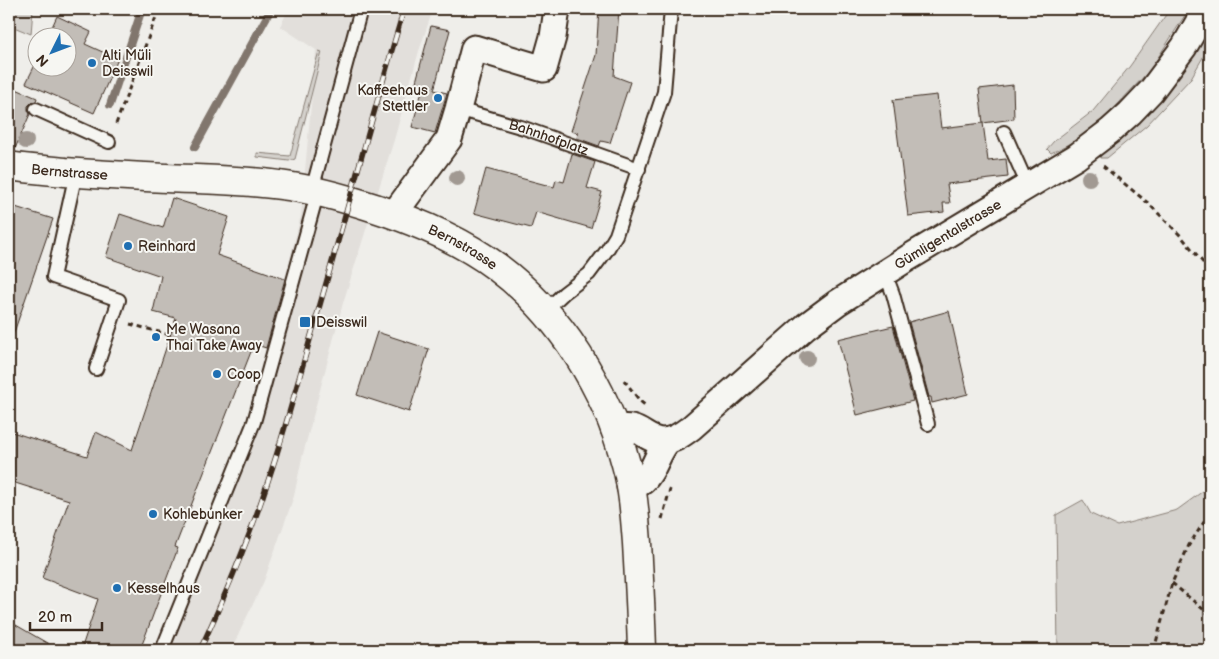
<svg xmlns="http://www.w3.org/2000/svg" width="1219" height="659" font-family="'Balsamiq Sans',sans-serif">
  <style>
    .built { fill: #e2dfdb }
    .green { fill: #d4d1cc; stroke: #887e75 }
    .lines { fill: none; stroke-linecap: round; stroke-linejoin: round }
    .stream { stroke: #81766d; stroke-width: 8 }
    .building { fill: #c2bdb7; stroke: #3b2a1e }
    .service-casing { stroke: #3b2a1e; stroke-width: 16 }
    .minor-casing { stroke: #3b2a1e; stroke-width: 29 }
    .secondary-casing { stroke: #3b2a1e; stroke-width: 31 }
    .path { stroke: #3b2a1e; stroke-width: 3; stroke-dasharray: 5 4; stroke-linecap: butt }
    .service { stroke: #f6f6f2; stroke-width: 12 }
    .minor { stroke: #f6f6f2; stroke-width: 25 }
    .secondary { stroke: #f6f6f2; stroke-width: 28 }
    .rail-casing { stroke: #3b2a1e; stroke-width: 5.5 }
    .rail { stroke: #f6f6f2; stroke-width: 4; stroke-dasharray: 11; stroke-linecap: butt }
    .tree { fill: #a19992 }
    .poi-dot { fill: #1f6fb2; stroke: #f6f6f2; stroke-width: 2 }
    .labels { text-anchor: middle; stroke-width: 4; stroke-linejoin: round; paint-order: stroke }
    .poi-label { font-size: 14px; fill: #3b2a1e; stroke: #f6f6f2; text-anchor: start }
    .street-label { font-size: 14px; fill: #3b2a1e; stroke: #f6f6f2 }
  </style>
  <rect width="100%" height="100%" fill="#efeeea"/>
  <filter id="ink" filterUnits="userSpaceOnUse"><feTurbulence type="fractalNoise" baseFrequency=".02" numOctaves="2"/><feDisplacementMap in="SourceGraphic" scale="10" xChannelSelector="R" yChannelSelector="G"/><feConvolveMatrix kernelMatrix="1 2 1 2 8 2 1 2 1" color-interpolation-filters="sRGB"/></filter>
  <g filter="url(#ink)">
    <!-- built -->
    <path class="built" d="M289,9h144l-14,42 -25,89 -51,163 -41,155 -8,38 -30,85 -33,69h-63l81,-229 52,-206 15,-165 -36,-24z"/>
    <!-- green -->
    <path class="green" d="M9,9h24l-2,25 -22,-9z
      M1170,9h19l-39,61 -46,49 -26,21 -27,13 -4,-4 7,-8 39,-30 37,-45z
      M1210,25v20l-19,33 -44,47 -40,33h-7l2,-6 39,-34 43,-48z
      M319,51l3,1 -27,107 -6,2 -32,-4v-4l33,3z
      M1210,486v164h-152l-2,-135 27,-15 8,14 26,12 60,-16z"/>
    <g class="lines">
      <!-- stream -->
      <path class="stream" d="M110,105l32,-96
        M195,147l76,-138"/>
    </g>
    <!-- building -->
    <path class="building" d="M599,9h20l-5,67 16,6 -20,61 -9,-2 -2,5 -22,-8 1,-5 -7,-2 25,-76z
      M57,16l34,16 -6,12 33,15 -24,54 -68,-30 12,-24v9h30v-30h-21z
      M431,26l19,4 -16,60 13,3 -12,40 -23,-6 10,-36 -8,-2z
      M1013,85l1,34 -31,4 -4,-34z
      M9,86l28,12 -1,3 -4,1 -4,4v4l2,4 -16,37h-5z
      M937,95l4,33 42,-5 5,38 18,-2 2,18 -61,7 3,19h-7l1,9 -36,4 -15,-116z
      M572,154l23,8 -8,26 15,4 -11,36 -55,-16 -5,16 -57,-15 12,-44 68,18 2,-7 8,2z
      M172,198l57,19 -12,38 68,24 -19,69 -12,-4 -79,203 3,1 -38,102h-59l17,-51 -56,-21 27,-78 -60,-19v-50l78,25 9,-24 36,18 44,-132 -23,-6 8,-36 -55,-19 14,-43 43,14z
      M9,205l44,14 -41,119h-3z
      M949,311l19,83 -36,9 -1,-6h-2l-20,-75z
      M893,326l20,75 -56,14 -19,-76z
      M377,332l52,17 -20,63 -52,-17z
      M9,621l50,29h-50z"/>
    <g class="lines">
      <defs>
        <g id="service">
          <path d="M36,109l73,33"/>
          <path id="s1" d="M458,109l66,19 115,41"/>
          <path d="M1004,132l24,54"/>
          <path d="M76,173l-23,104 66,23 -23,69"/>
          <path d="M312,190l49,-181"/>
          <path d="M885,273l8,21 35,130"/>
          <path d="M544,312l20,-19 25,-19 18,-24 9,-15 48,-143 7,-83"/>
          <path d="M162,650l92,-228 64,-231"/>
        </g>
        <g id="minor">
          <path d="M394,214l55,-75 9,-30 16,-61 70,21 9,-32 4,-28"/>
          <path id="s2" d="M614,429c27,-7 28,11 49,12 11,0 21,-8 29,-14l114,-101 31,-23 71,-45 168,-101 34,-26 20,-18 21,-22 33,-44 22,-38"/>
          <path d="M630,487c5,-2 11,-3 14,-7 12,-11 13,-29 25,-40"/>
        </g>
        <g id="secondary">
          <path id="s3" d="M9,166c18,3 37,4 56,6 43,3 87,6 131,7 28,1 55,2 84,6 33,4 64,13 95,23 43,14 86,32 122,59 63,47 109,121 129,197 7,24 9,53 11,79 2,35 4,71 5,107"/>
        </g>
      </defs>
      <!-- service casing -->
      <use href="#service" class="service-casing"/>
      <!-- minor casing -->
      <use href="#minor" class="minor-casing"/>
      <!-- secondary casing -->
      <use href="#secondary" class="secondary-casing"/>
      <!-- path -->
      <path class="path" d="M116,124l43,-115
        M1103,166l45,37 33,33 29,35
        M130,324l40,11
        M624,380l16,21 6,5
        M662,519l8,-30
        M1172,583l38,32
        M1154,650l18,-67 17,-38 21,-32"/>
      <!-- service -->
      <use href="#service" class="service"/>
      <!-- minor -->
      <use href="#minor" class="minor"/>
      <!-- secondary -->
      <use href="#secondary" class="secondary"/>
      <defs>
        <path id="rail" d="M200,650c26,-56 50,-113 69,-172 17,-51 31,-104 46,-156 30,-104 58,-209 89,-313"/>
      </defs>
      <!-- rail casing -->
      <use href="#rail" class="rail-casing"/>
      <!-- rail -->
      <use href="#rail" class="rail"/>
    </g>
    <!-- trees -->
    <g class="tree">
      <circle cx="26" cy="141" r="8"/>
      <circle cx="457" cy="178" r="8"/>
      <circle cx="1089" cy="178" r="8"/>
      <circle cx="807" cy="358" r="8"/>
    </g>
  </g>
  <!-- markers -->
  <g class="poi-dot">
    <circle cx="92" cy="63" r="5"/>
    <circle cx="438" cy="98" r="5"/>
    <circle cx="128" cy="246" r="5"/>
    <rect x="299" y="316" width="12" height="12" rx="2.5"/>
    <circle cx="156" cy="337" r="5"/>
    <circle cx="217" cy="374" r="5"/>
    <circle cx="153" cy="514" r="5"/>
    <circle cx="117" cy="588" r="5"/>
  </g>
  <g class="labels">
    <!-- poi labels -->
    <g class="poi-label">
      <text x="102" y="60">Alti Müli<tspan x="102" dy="16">Deisswil</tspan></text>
      <text x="428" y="95" text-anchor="end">Kaffeehaus<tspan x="428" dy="16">Stettler</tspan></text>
      <text x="138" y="251">Reinhard</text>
      <text x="316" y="327">Deisswil</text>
      <text x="166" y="334">Me Wasana<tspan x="166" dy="16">Thai Take Away</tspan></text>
      <text x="227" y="379">Coop</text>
      <text x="163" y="519">Kohlebunker</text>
      <text x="127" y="593">Kesselhaus</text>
    </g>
    <!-- street labels -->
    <g class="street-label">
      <text dy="5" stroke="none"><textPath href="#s1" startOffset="95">Bahnhofplatz</textPath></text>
      <text dy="5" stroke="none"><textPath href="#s3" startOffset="61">Bernstrasse</textPath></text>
      <text dy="5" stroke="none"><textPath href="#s2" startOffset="406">Gümligentalstrasse</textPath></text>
      <text dy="5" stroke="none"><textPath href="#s3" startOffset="466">Bernstrasse</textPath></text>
    </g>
  </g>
  <!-- margin -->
  <rect width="1219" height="659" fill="none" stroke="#f6f6f2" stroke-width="30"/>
  <rect x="15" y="15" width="1189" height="629" fill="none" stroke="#3b2a1e" stroke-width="2" filter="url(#ink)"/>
  <!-- north arrow -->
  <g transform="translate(52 52) rotate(228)"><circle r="24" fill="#f6f6f2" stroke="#aba49d"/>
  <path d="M0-4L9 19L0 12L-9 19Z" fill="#1f6fb2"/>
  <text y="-8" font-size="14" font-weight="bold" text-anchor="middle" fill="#3b2a1e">N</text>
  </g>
  <!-- scale -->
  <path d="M30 622v8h72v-8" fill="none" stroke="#3b2a1e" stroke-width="2.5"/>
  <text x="38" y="622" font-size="15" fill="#3b2a1e" stroke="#f6f6f2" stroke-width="4" paint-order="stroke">20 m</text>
</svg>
